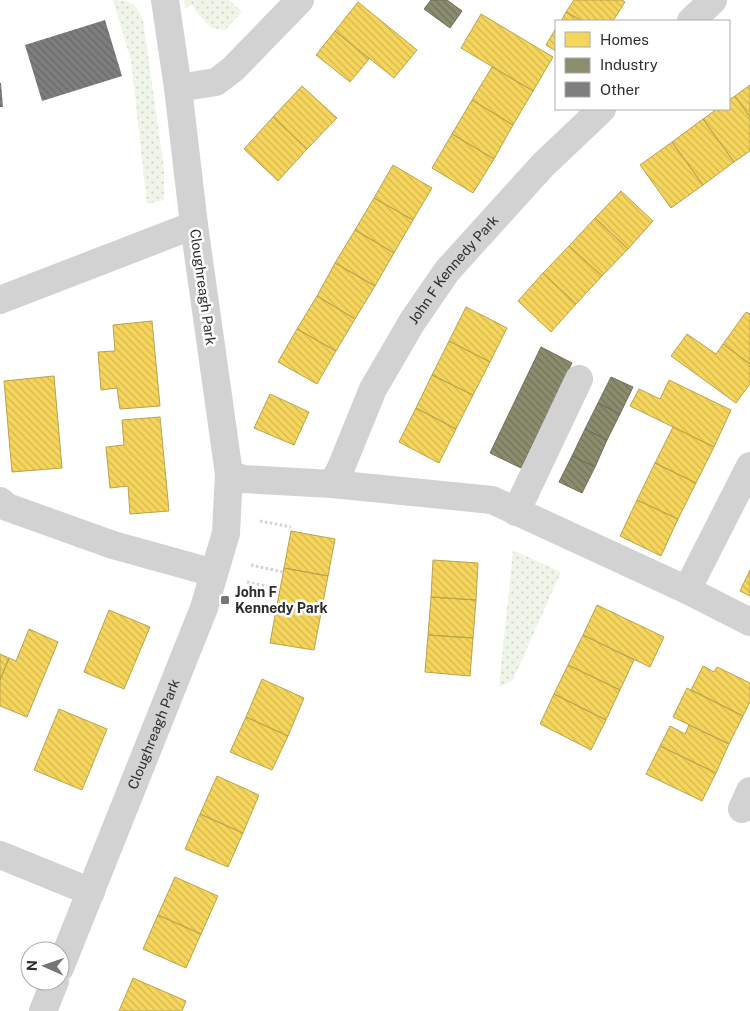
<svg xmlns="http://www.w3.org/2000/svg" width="750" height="1011" font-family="'Public Sans',sans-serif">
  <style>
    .grass { fill: url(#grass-dots) }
    .homes { fill: url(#homes-back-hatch); stroke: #baa34e }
    .industry { fill: url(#industry-back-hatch); stroke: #70705a }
    .building { fill: url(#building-back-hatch) }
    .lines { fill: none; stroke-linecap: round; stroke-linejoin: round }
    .path { stroke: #d2d2d2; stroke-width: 3; stroke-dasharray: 2.5 2.5; stroke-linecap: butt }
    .minor { stroke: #d2d2d2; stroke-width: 28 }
    .poi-dot { fill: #767676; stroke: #fff; stroke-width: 2 }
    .labels { text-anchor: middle; stroke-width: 5; stroke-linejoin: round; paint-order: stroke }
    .street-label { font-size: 14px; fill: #2d2d2d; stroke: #fff }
    .poi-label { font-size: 14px; font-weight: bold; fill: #2d2d2d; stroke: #fff; text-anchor: start }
  </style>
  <defs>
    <pattern id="grass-dots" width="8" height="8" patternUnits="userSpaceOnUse" patternTransform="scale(1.25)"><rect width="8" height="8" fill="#f0f5ea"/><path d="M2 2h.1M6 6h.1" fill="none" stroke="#ced2c9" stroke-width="1.8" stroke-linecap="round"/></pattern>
    <pattern id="homes-back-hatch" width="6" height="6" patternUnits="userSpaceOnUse" patternTransform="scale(1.25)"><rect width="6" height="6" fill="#f6d55c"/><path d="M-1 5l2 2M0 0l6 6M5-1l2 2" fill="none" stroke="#d3b750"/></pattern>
    <pattern id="industry-back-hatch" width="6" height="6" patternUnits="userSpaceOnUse" patternTransform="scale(1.25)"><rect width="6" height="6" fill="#8c8c6e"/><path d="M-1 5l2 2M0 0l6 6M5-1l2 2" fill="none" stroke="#73735b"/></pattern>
    <pattern id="building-back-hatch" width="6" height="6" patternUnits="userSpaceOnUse" patternTransform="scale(1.25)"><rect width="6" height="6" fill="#7e7e7e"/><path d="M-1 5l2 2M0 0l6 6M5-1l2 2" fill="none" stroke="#686868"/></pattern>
  </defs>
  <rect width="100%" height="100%" fill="#fff"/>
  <!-- grass -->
  <path class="grass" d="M113,0c19,0 22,3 30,20l21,148v32l-17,4 -16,-144z
    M184,0h45l13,12 -17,18 -14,-2 -15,-16 -4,-7 -7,3z
    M513,550l48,22 -48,108 -14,7z"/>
  <!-- homes -->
  <path class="homes" d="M574,0h48l3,2 -12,19h-31l-16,-9z
    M358,2l59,48 -23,28 -59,-47z
    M566,12l16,9h-21z
    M481,14l72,43 -20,34 -72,-43z
    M556,28v23l-10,-6z
    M335,31l34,28 -19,23 -34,-27z
    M492,67l41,24 -20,34 -41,-25z
    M750,85v32l-15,-21z
    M302,86l35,32 -30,31 -34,-32z
    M735,96l15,21v34l-16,11 -31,-43 14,-10h12v-9z
    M472,100l41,25 -19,34 -42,-25z
    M273,117l34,32 -29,32 -34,-32z
    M703,119l31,43 -31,23 -31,-43z
    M452,134l42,25 -21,34 -41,-25z
    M672,142l31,43 -32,23 -31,-43z
    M393,165l39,23 -19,32 -39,-22z
    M621,191l32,30 -25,28 -33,-31z
    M374,198l39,22 -19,33 -39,-23z
    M595,218l33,31 -26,27 -33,-30z
    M355,230l39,23 -19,33 -40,-23z
    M569,246l33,30 -26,28 -33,-31z
    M335,263l40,23 -20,33 -38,-23z
    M543,273l33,31 -25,28 -33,-31z
    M317,296l38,23 -19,32 -39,-22z
    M466,307l41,21 -17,34 -41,-21z
    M746,312l4,2v50l-27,-20z
    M152,321l8,85 -40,3 -3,-21 -16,2 -3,-38 17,-1 -2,-26z
    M297,329l39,22 -19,33 -39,-22z
    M687,334l29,20 7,-10 27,20v20l-14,19 -65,-47z
    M449,341l41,21 -17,33 -41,-20z
    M432,375l41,20 -17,34 -40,-21z
    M54,376l8,92 -50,4 -8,-91z
    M669,380l62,30 -17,37 -84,-41 9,-17 21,10z
    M270,394l39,18 -15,33 -40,-17z
    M416,408l40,21 -17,34 -40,-21z
    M160,417l9,94 -39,3 -2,-28 -18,2 -4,-41 18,-2 -2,-25z
    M673,427l41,20 -18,36 -41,-20z
    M655,463l41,20 -18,36 -41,-19z
    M637,500l41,19 -17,37 -41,-20z
    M291,531l44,8 -7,37 -44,-8z
    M433,560l45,3 -2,37 -45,-3z
    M284,568l44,8 -7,37 -44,-8z
    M750,570v26l-10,-5z
    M431,597l45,3 -3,38 -45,-3z
    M277,605l44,8 -7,37 -44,-7z
    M597,605l67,32 -14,30 -67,-32z
    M109,610l41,17 -26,62 -40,-17z
    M29,629l29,13 -31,75 -27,-11v-26l9,-22 7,3z
    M428,635l45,3 -3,38 -45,-4z
    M583,635l51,25 -14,30 -52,-25z
    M0,654l9,4 -9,22z
    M568,665l52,25 -14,30 -52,-26z
    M703,666l11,6 3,-5 33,16v19l-7,14 -52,-26z
    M262,679l42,19 -16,38 -42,-19z
    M687,688l56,28 -14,28 -56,-27z
    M554,694l52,26 -15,30 -51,-26z
    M59,709l48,20 -25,61 -48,-20z
    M246,717l42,19 -16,34 -42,-18z
    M689,725l40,19 -13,29 -56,-27 10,-20 15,8z
    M660,746l56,27 -14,28 -56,-27z
    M217,776l42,19 -16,38 -43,-19z
    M200,814l43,19 -15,34 -43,-18z
    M175,877l43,19 -17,38 -43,-19z
    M158,915l43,19 -15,34 -43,-19z
    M133,978l53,23 -4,10h-63z"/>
  <!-- industry -->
  <path class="industry" d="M431,0h16l15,11 -12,17 -26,-19z
    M541,347l31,16 -51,105 -31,-15z
    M611,377l22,10 -13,27 -22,-11z
    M598,403l22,11 -13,26 -22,-11z
    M585,429l22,11 -12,27 -23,-11z
    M572,456l23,11 -13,26 -23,-11z"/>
  <!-- building -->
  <path class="building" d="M105,20l17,56 -80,25 -17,-56z
    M0,83h1l2,24h-3z"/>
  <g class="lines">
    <!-- path -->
    <path class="path" d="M260,521l31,6
      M251,565l32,7
      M247,582l32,7"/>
    <!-- minor -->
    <g class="minor">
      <path d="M691,21l22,-21"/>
      <path d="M178,88l38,-6 17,-13 67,-69"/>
      <path d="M0,300l194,-75"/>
      <path id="s1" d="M229,474l14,5 89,5 8,-14 33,-81 39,-67 35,-51 96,-106 59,-56"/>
      <path d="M332,484l160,16 195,90 63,32"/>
      <path d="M0,501l7,6 106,38 101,28"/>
      <path d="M516,512l63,-133"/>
      <path d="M687,590l63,-124"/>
      <path d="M742,809l8,-18"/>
      <path d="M0,855l91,37"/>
      <path id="s2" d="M60,968l144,-360 22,-75 3,-59 -35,-249 -16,-137 -13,-88"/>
      <path d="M43,1011l12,-30"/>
    </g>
  </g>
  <!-- markers -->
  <rect class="poi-dot" x="220" y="595" width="10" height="10" rx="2.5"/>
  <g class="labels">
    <!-- street labels -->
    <g class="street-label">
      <text dy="5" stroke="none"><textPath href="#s1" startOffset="352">John F Kennedy Park</textPath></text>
      <text transform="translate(203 287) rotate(82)" y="5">Cloughreagh Park</text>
      <text dy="5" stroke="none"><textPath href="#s2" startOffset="252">Cloughreagh Park</textPath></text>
    </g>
    <!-- poi labels -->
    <g class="poi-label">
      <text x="235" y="597">John F<tspan x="235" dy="16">Kennedy Park</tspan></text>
    </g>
  </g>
  <!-- legend -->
  <rect x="555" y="20" width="175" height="90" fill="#ffffff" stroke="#ababab"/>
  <rect x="565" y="32" width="25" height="15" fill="#f6d55c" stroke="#ababab"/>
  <text x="600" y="45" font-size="15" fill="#2d2d2d">Homes</text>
  <rect x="565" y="58" width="25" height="15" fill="#8c8c6e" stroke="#ababab"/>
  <text x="600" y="70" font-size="15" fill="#2d2d2d">Industry</text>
  <rect x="565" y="82" width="25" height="15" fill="#7e7e7e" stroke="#ababab"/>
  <text x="600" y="95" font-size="15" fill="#2d2d2d">Other</text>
  <!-- north arrow -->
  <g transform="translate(45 966) rotate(272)"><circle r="24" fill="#ffffff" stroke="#ababab"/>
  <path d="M0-4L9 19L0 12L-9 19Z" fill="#767676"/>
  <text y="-8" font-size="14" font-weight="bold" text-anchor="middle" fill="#2d2d2d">N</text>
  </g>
</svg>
